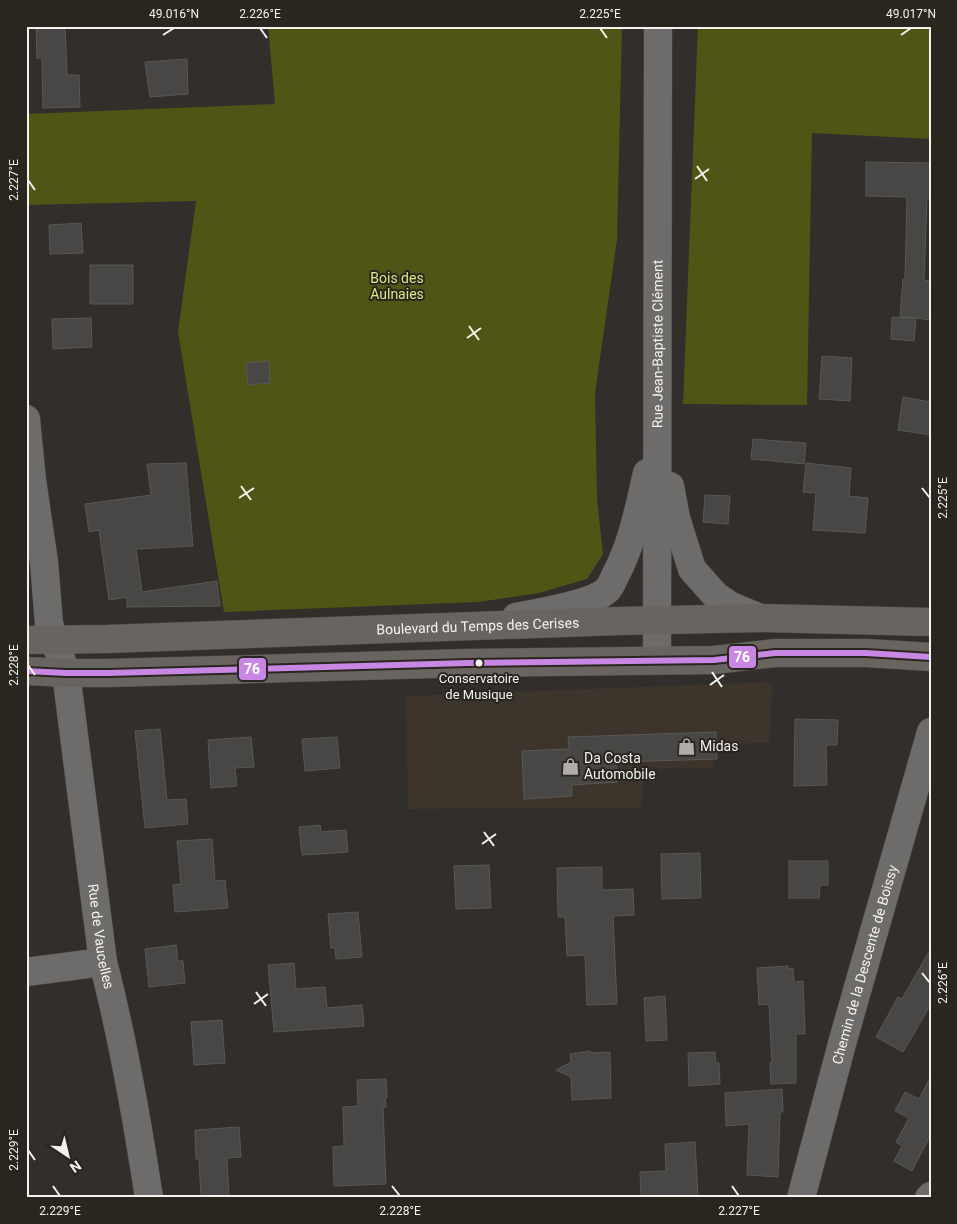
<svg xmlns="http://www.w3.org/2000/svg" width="957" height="1224" font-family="Roboto,sans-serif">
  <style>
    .built { fill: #3d352b }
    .forest { fill: #4f5615 }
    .building { fill: #494745; stroke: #595855 }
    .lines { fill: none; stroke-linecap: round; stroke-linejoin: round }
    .minor-casing { stroke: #4d4b48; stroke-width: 29 }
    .primary-casing { stroke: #4d4b48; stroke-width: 29 }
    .minor { stroke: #6e6c6a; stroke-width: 28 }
    .primary { stroke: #696460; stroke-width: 28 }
    .bus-1-casing { stroke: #29251f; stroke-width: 10 }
    .bus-1 { stroke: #c787e3; stroke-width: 6 }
    .ticks { fill: none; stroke: #f5f2ee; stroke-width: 2 }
    .bus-dot { fill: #f5f2ee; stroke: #29251f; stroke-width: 2 }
    .labels { text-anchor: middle; stroke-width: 4; stroke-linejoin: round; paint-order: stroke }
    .bus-label { font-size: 13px; fill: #f5f2ee; stroke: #29251f }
    .park-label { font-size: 14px; fill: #dae985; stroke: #29251f }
    .street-label { font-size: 14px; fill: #f5f2ee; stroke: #29251f }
    .poi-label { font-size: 14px; fill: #f5f2ee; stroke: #29251f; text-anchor: start }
    .line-badge { stroke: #29251f; stroke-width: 2 }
    .badge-label { font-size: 14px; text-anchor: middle; font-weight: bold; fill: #fff }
    .neatline { fill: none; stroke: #f5f2ee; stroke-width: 2 }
    .ticks-label { font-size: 12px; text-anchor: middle; fill: #f5f2ee }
  </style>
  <rect width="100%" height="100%" fill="#312e2b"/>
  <!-- built -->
  <path class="built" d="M773,682l-4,61 -55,1 -1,24 -68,1 -4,39 -233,1 -2,-113z"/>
  <!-- forest -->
  <path class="forest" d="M268,26h354l-5,214 -22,153 2,105 6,56 -16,25 -48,14 -60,9 -255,10 -46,-280 18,-131 -170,4v-91l249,-10z
    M698,26h233v113l-119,-6 -5,272 -124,-1z"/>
  <!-- building -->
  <path class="building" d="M36,26h29l2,49h12l1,32 -37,1 -1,-50h-5z
    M187,59l1,35 -38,3 -5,-35z
    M866,162l65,1v35h-4l-3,82 7,1v39l-31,-4 3,-37h2l2,-82 -41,-1z
    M81,223l2,30 -33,1 -1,-29z
    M90,265h43v39h-43z
    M892,317l24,1 -2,23 -23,-2z
    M91,318l1,29 -39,2 -1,-30z
    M822,356l30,2 -2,43 -31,-2z
    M269,361l1,22 -22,2 -2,-22z
    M903,397l28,5v33l-33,-5z
    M753,439l53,4 -2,21 -53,-5z
    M186,463l7,83 -57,3 6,43 75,-11 3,25 -93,1v-10l-18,3 -10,-70 -10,2 -4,-28 66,-9 -4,-31z
    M806,463l45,5 -2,28 19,2 -3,35 -52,-3 3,-37 -13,-1z
    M705,495l25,1 -2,28 -25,-2z
    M795,719l43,1 -1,25h-11l1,40 -33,1z
    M160,729l7,71 19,-1 2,25 -43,4 -10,-97z
    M716,732l1,27 -101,3 1,20 -45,3v11l-48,3 -2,-48 47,-2 -1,-12z
    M251,737l3,30 -19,1 2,18 -26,2 -3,-48z
    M337,737l3,31 -35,3 -3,-32z
    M320,825l1,7 25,-2 2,22 -46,3 -3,-28z
    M212,839l3,42 10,-1 3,28 -53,4 -2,-27 8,-1 -4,-43z
    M700,853l1,45 -39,1 -1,-45z
    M789,861h39v24h-8l-1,13h-30z
    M489,865l2,43 -35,1 -2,-43z
    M602,867v23l31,-1 1,26 -21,1 4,88 -30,1 -2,-50 -18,1 -2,-39h-7l-1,-49z
    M358,912l4,45 -26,2 -1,-11h-4l-3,-34z
    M176,945l2,16h5l2,22 -36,4 -4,-38z
    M931,948v56l-28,48 -27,-15 22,-40 4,2z
    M294,963l2,26 29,-2 2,21 35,-3 2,21 -90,6 -6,-67z
    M788,966v3l5,-1 1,14 9,-1 2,53h-9v49l-25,1 -1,-21h2l-3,-59 -10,1 -2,-37z
    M665,996l2,44 -21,1 -2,-43z
    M222,1020l3,43 -31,2 -3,-43z
    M590,1051l1,2 19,-1 1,46 -39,2 -1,-23 -15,-7 15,-8 -1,-8z
    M715,1052l1,11h3l1,21 -31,2 -1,-33z
    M931,1076v58l-19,37 -18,-10 8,-15 -6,-4 13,-24 -14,-7 10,-19 14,7z
    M386,1079l1,19h-2l1,9h-3l3,77 -52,2 -1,-39 11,-1 -1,-39 15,-1 -1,-26z
    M782,1089l1,23h-3l-2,65 -31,-2 2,-51 -23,2 -1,-33z
    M239,1127l2,30 -14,1 2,40h-28l-2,-39h-3l-1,-29z
    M695,1142l3,54 -57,1 -1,-25 26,-1 -1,-27z"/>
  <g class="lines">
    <defs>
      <g id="minor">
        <path id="s1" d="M26,419l6,61 12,82 5,62 17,49 37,289c20,77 34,157 46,236"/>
        <path d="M670,486l6,32 16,51 24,27 15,10 29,12"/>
        <path d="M516,617c20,-4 79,-13 92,-28 3,-3 5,-9 7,-13 17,-31 24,-68 32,-103"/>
        <path id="s2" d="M657,660l1,-634"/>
        <path d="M26,972l77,-10"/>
        <path id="s3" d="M801,1198l42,-158 88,-308"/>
        <path d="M929,1198l2,-2"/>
      </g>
      <g id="primary">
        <path id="s4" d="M26,640l81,-1 512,-18 141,-3 171,4"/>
        <path d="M26,671l40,2h43l359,-10 246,-3 61,-7h91l65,4"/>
      </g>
    </defs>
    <!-- minor casing -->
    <use href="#minor" class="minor-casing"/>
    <!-- primary casing -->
    <use href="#primary" class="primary-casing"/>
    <!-- minor -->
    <use href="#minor" class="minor"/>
    <!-- primary -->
    <use href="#primary" class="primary"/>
    <defs>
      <path id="bus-1" d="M26,671l40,2h43l359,-10 246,-3 61,-7h91l65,4"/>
    </defs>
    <!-- bus-1 casing -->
    <use href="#bus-1" class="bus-1-casing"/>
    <!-- bus-1 -->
    <use href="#bus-1" class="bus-1"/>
  </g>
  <!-- ticks -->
  <path class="ticks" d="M260,28l7,10M600,28l7,10M163,35l11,-7M901,35l10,-7M697,166l10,15M695,179l14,-10M28,180l7,10M469,326l10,14M467,338l14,-10M241,486l10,14M922,488l8,10M239,498l15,-10M28,665l7,10M712,672l10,15M710,685l14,-10M484,832l10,14M482,844l14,-10M922,973l8,10M256,992l10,14M254,1004l14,-10M28,1150l7,10M53,1186l7,10M392,1186l8,10M732,1186l7,10"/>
  <!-- icons -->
  <defs>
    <symbol id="shop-bare" viewBox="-9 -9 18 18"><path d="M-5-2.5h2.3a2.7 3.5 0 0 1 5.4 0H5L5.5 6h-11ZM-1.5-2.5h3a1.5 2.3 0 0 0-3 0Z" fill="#b0adaa" stroke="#29251f" stroke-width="2.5" paint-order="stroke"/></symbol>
  </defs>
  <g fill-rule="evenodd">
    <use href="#shop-bare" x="674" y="734" width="25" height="25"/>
    <use href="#shop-bare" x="558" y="754" width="25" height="25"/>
  </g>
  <!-- markers -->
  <circle class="bus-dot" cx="479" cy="663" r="4.5"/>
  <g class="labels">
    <!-- bus labels -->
    <g class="bus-label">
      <text x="479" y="683">Conservatoire<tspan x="479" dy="16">de Musique</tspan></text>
    </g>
    <!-- park labels -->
    <g class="park-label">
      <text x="397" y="283">Bois des<tspan x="397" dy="16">Aulnaies</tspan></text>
    </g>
    <!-- street labels -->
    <g class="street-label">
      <text dy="5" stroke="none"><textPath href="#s2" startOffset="316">Rue Jean-Baptiste Clément</textPath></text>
      <text dy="5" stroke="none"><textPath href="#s4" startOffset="452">Boulevard du Temps des Cerises</textPath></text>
      <text dy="5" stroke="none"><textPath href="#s1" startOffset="524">Rue de Vaucelles</textPath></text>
      <text dy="5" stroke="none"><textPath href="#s3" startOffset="242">Chemin de la Descente de Boissy</textPath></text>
    </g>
    <!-- poi labels -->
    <g class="poi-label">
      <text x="700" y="751">Midas</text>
      <text x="584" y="763">Da Costa<tspan x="584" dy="16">Automobile</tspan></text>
    </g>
  </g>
  <g class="line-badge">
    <rect x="728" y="645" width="29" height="24" rx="5" fill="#c787e3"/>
    <rect x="238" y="657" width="29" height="24" rx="5" fill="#c787e3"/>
  </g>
  <g class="badge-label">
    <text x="742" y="662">76</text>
    <text x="252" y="674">76</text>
  </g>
  <!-- border -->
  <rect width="957" height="1224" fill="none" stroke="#29251f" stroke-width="55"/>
  <!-- north arrow -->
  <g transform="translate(68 1156) rotate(145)" stroke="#29251f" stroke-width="4" paint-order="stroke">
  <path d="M0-4L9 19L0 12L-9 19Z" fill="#f5f2ee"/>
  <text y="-8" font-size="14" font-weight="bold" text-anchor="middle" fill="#f5f2ee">N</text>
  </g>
  <rect x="28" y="28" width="902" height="1168" class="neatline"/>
  <g class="ticks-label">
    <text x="174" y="18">49.016°N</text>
    <text x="260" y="18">2.226°E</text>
    <text x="600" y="18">2.225°E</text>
    <text x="911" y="18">49.017°N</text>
    <text transform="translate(14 180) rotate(-90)" y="4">2.227°E</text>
    <text transform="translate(943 498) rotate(-90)" y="4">2.225°E</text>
    <text transform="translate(14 665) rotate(-90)" y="4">2.228°E</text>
    <text transform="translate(943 983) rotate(-90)" y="4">2.226°E</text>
    <text transform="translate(14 1150) rotate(-90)" y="4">2.229°E</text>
    <text x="60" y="1215">2.229°E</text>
    <text x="400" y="1215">2.228°E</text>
    <text x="739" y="1215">2.227°E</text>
  </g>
</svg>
